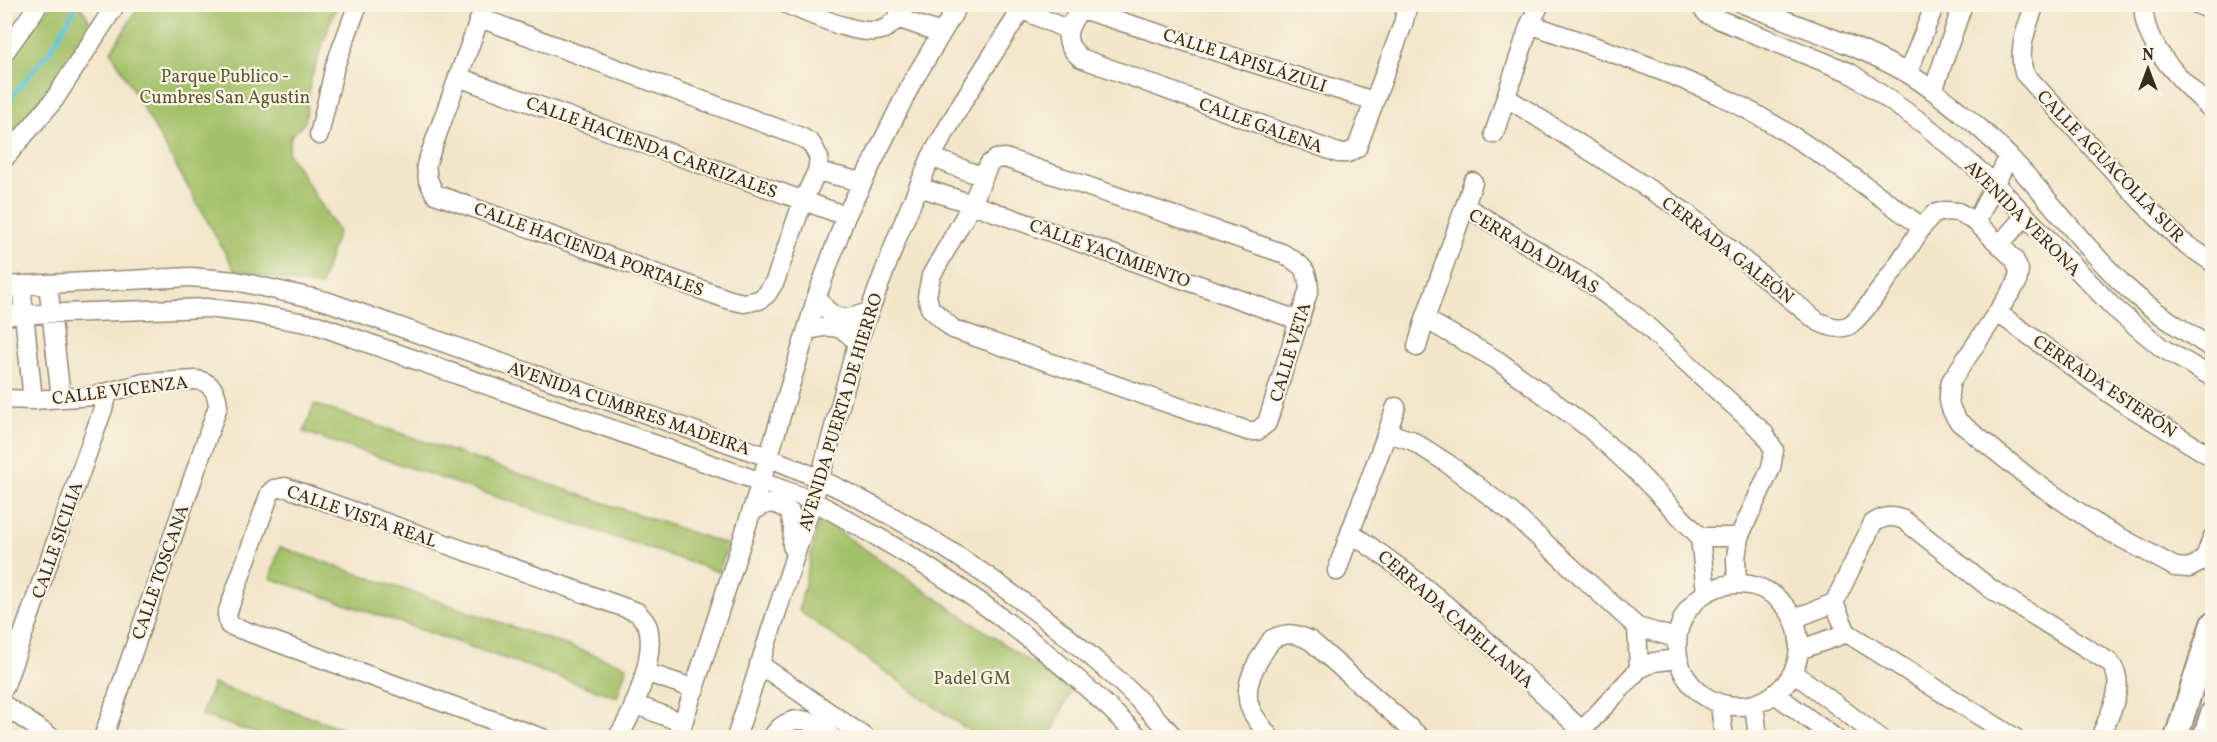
<svg xmlns="http://www.w3.org/2000/svg" width="2217" height="742" font-family="Vollkorn,serif">
  <style>
    .green { fill: #a3c169; stroke: #6f7644; stroke-width: 1.5 }
    .lines { fill: none; stroke-linecap: round; stroke-linejoin: round }
    .stream { stroke: #59c1d6; stroke-width: 4.5 }
    .minor-casing { stroke: #968874; stroke-width: 21 }
    .major-casing { stroke: #968874; stroke-width: 26 }
    .minor { stroke: #fff; stroke-width: 18 }
    .major { stroke: #fff; stroke-width: 22 }
    .labels { text-anchor: middle; stroke-width: 4.5; stroke-linejoin: round; paint-order: stroke }
    .street-label { font-size: 18px; fill: #3b2a1e; stroke: #fcf5e5 }
    .park-label { font-size: 18px; fill: #5a5734; stroke: #fcf5e5 }
  </style>
  <rect width="100%" height="100%" fill="#fcf5e5"/>
  <filter id="ink" filterUnits="userSpaceOnUse"><feTurbulence type="fractalNoise" baseFrequency=".0167" numOctaves="2"/><feDisplacementMap in="SourceGraphic" scale="12" xChannelSelector="R" yChannelSelector="G"/><feConvolveMatrix kernelMatrix="1 2 1 2 8 2 1 2 1" color-interpolation-filters="sRGB"/></filter>
  <filter id="wash" filterUnits="userSpaceOnUse"><feTurbulence type="fractalNoise" baseFrequency=".008" numOctaves="4" result="noise"/><feDisplacementMap in="SourceGraphic" scale="24" xChannelSelector="R" yChannelSelector="G"/><feGaussianBlur stdDeviation="1.35" result="paint"/><feColorMatrix in="noise" values="0 0 0 0 0 0 0 0 0 0 0 0 0 0 0 0 0 1.4 0 .05"/><feComposite in="paint" operator="in"/></filter>
  <g filter="url(#wash)">
    <rect width="100%" height="100%" fill="#f2e6ca"/>
    <!-- green -->
    <path class="green" d="M55,4c22,1 26,-2 35,19 -19,44 -55,82 -85,119l-1,-76 42,-55z
      M140,5h198l-6,12 -21,62 -6,43 -14,14 -3,17 50,78 -18,56 -85,-17 -124,-219z
      M314,404l414,141 -9,27 -415,-140z
      M819,518l252,172 -21,47h-72l-179,-126z
      M280,547l347,119 -10,31 -347,-119z
      M213,684l155,53h-102l-65,-22z"/>
    <g class="lines">
      <!-- stream -->
      <path class="stream" d="M4,106l46,-55 26,-44"/>
    </g>
  </g>
  <g filter="url(#ink)">
    <g class="lines">
      <defs>
        <path id="minor" d="M786,4c24,9 75,35 98,25 10,-4 16,-16 22,-25
          M1074,4l7,5 293,92
          M1084,4c-15,20 -26,36 -3,54l257,95h10l9,-5 46,-124 5,-20
          M1703,4l-1,4 5,6 13,6 129,52 76,53 70,59 118,123 49,41 50,29
          M1743,4c55,22 113,40 164,69 24,14 47,34 69,52 56,48 97,112 151,163 25,23 56,42 85,60
          M2035,4c-8,23 -18,45 -11,69l117,128 40,40 31,21
          M2144,4c-4,40 42,81 68,106
          M2196,4l16,6
          M1021,9l47,21
          M480,18l321,119 10,6 4,7 4,8 -2,13 -14,30 -28,80 -8,13 -8,6 -15,3 -14,-3 -295,-106 -7,-14 -2,-15 59,-161
          M897,18l44,15
          M1530,24l10,-20
          M4,53l35,-49
          M1908,73l27,-69
          M458,77l388,139
          M1933,91l30,-87
          M1494,134l12,-37
          M319,135l16,-69 23,-62
          M931,157l52,20
          M1005,158l277,95c18,11 26,14 27,36l-42,134 -10,8h-9l-295,-102 -23,-21 -3,-12 4,-20 41,-72 17,-40 7,-5z
          M4,159l50,-59 62,-96
          M817,171l45,11
          M919,187l53,17 328,117
          M1465,206l8,-24
          M1976,222l33,-66
          M1922,227c-62,-45 -122,-91 -191,-126 -64,-31 -133,-53 -201,-77l-24,73 179,115 132,109c11,5 20,9 31,5 15,-7 63,-81 74,-99l12,-13 11,-3 13,1 18,10 38,37 5,11 -2,13 -66,98c-4,17 -3,27 8,41l74,59 68,46 74,40 14,1 10,-5 7,-8 6,-17
          M2000,244l25,-28
          M48,284l13,114
          M21,285l12,115
          M4,286l187,-9 45,4 90,20 442,156c129,51 246,130 349,222 20,18 39,39 58,59
          M817,296c14,26 28,26 53,15
          M1998,313l118,85 96,59
          M4,315l203,-7 43,5 67,12 444,157c17,6 35,12 51,19 22,10 43,24 64,35 97,55 185,122 264,202
          M807,331c20,-7 38,-7 50,13
          M1417,347l8,-28
          M4,399l29,1 60,-4 51,-13 52,-3c16,2 21,12 22,26l-115,332
          M1387,433l9,-26
          M751,513c16,-12 23,-13 39,-1l3,16 -1,18
          M1700,537h39
          M1337,571l13,-38
          M1677 645a61 61 0 1 1 122 0a61 61 0 1 1-122 0Z
          M1706,592l-6,-55 -65,-67 -46,-42 -92,-68 -72,-41 40,-113 128,79 45,33 126,115 10,17 -3,18 -32,69 -3,21 1,26
          M1793,619l41,-16
          M1637,627l2,42
          M1799,650l48,-17
          M759,664l107,74
          M645,672l50,17
          M1793,672l87,66
          M4,688l105,-296
          M1775,694l60,44
          M634,704l49,19
          M1720,704l4,34
          M1754,704l4,34
          M4,705l48,33
          M1581,730c-72,-69 -147,-143 -231,-197l37,-100 24,7 36,23 64,49 126,115 39,11
          M542,738l-313,-113 -2,-11 43,-121 4,-4 11,-2 352,125c4,5 9,9 11,15 8,28 -14,87 -31,111
          M678,738l83,-256 56,-186 29,-80 65,-132 48,-80
          M736,738l84,-260 37,-134 40,-106 34,-81 32,-56 62,-97
          M772,738c8,-16 25,-22 41,-15 7,3 14,10 20,15
          M1270,738c-6,-9 -15,-19 -19,-28 -11,-25 8,-51 21,-71 16,-7 24,-6 39,2l110,97
          M1575,738l64,-69 15,-7 23,-3
          M2015,738l-168,-105 -13,-30 39,-80c12,-7 19,-8 31,-3l87,69 118,73c20,21 0,52 -9,76"/>
        <path id="major" d="M2176,738l36,-114
          M2204,738l8,-25"/>
      </defs>
      <!-- minor casing -->
      <use href="#minor" class="minor-casing"/>
      <!-- major casing -->
      <use href="#major" class="major-casing"/>
      <!-- minor -->
      <use href="#minor" class="minor"/>
      <!-- major -->
      <use href="#major" class="major"/>
    </g>
  </g>
  <g class="labels">
    <!-- street labels -->
    <g class="street-label">
      <text transform="translate(1245 60) rotate(18)" y="6">CALLE LAPISLÁZULI</text>
      <text transform="translate(1261 125) rotate(20)" y="6">CALLE GALENA</text>
      <text transform="translate(652 147) rotate(20)" y="6">CALLE HACIENDA CARRIZALES</text>
      <text transform="translate(2111 166) rotate(46)" y="6">CALLE AGUACOLLA SUR</text>
      <text transform="translate(2023 218) rotate(45)" y="6">AVENIDA VERONA</text>
      <text transform="translate(589 249) rotate(20)" y="6">CALLE HACIENDA PORTALES</text>
      <text transform="translate(1728 250) rotate(38)" y="6">CERRADA GALEÓN</text>
      <text transform="translate(1534 251) rotate(31)" y="6">CERRADA DIMAS</text>
      <text transform="translate(1110 253) rotate(20)" y="6">CALLE YACIMIENTO</text>
      <text transform="translate(1290 352) rotate(-73)" y="6">CALLE VETA</text>
      <text transform="translate(2105 386) rotate(34)" y="6">CERRADA ESTERÓN</text>
      <text transform="translate(120 390) rotate(-7)" y="6">CALLE VICENZA</text>
      <text transform="translate(629 408) rotate(19)" y="6">AVENIDA CUMBRES MADEIRA</text>
      <text transform="translate(840 412) rotate(-73)" y="6">AVENIDA PUERTA DE HIERRO</text>
      <text transform="translate(362 516) rotate(19)" y="6">CALLE VISTA REAL</text>
      <text transform="translate(57 540) rotate(-71)" y="6">CALLE SICILIA</text>
      <text transform="translate(160 572) rotate(-71)" y="6">CALLE TOSCANA</text>
      <text transform="translate(1456 619) rotate(41)" y="6">CERRADA CAPELLANIA</text>
    </g>
    <!-- park labels -->
    <g class="park-label">
      <text x="225" y="82">Parque Publico -<tspan x="225" dy="21">Cumbres San Agustin</tspan></text>
      <text x="972" y="684">Padel GM</text>
    </g>
  </g>
  <!-- margin -->
  <rect width="2217" height="742" fill="none" stroke="#fcf5e5" stroke-width="24"/>
  <!-- north arrow -->
  <g transform="translate(2148 69)" stroke="#fcf5e5" stroke-width="4.5" paint-order="stroke">
  <path d="M0-4.5L10 22L0 15L-10 22Z" fill="#3b2a1e"/>
  <text y="-9" font-size="16" font-weight="bold" text-anchor="middle" fill="#3b2a1e">N</text>
  </g>
</svg>
